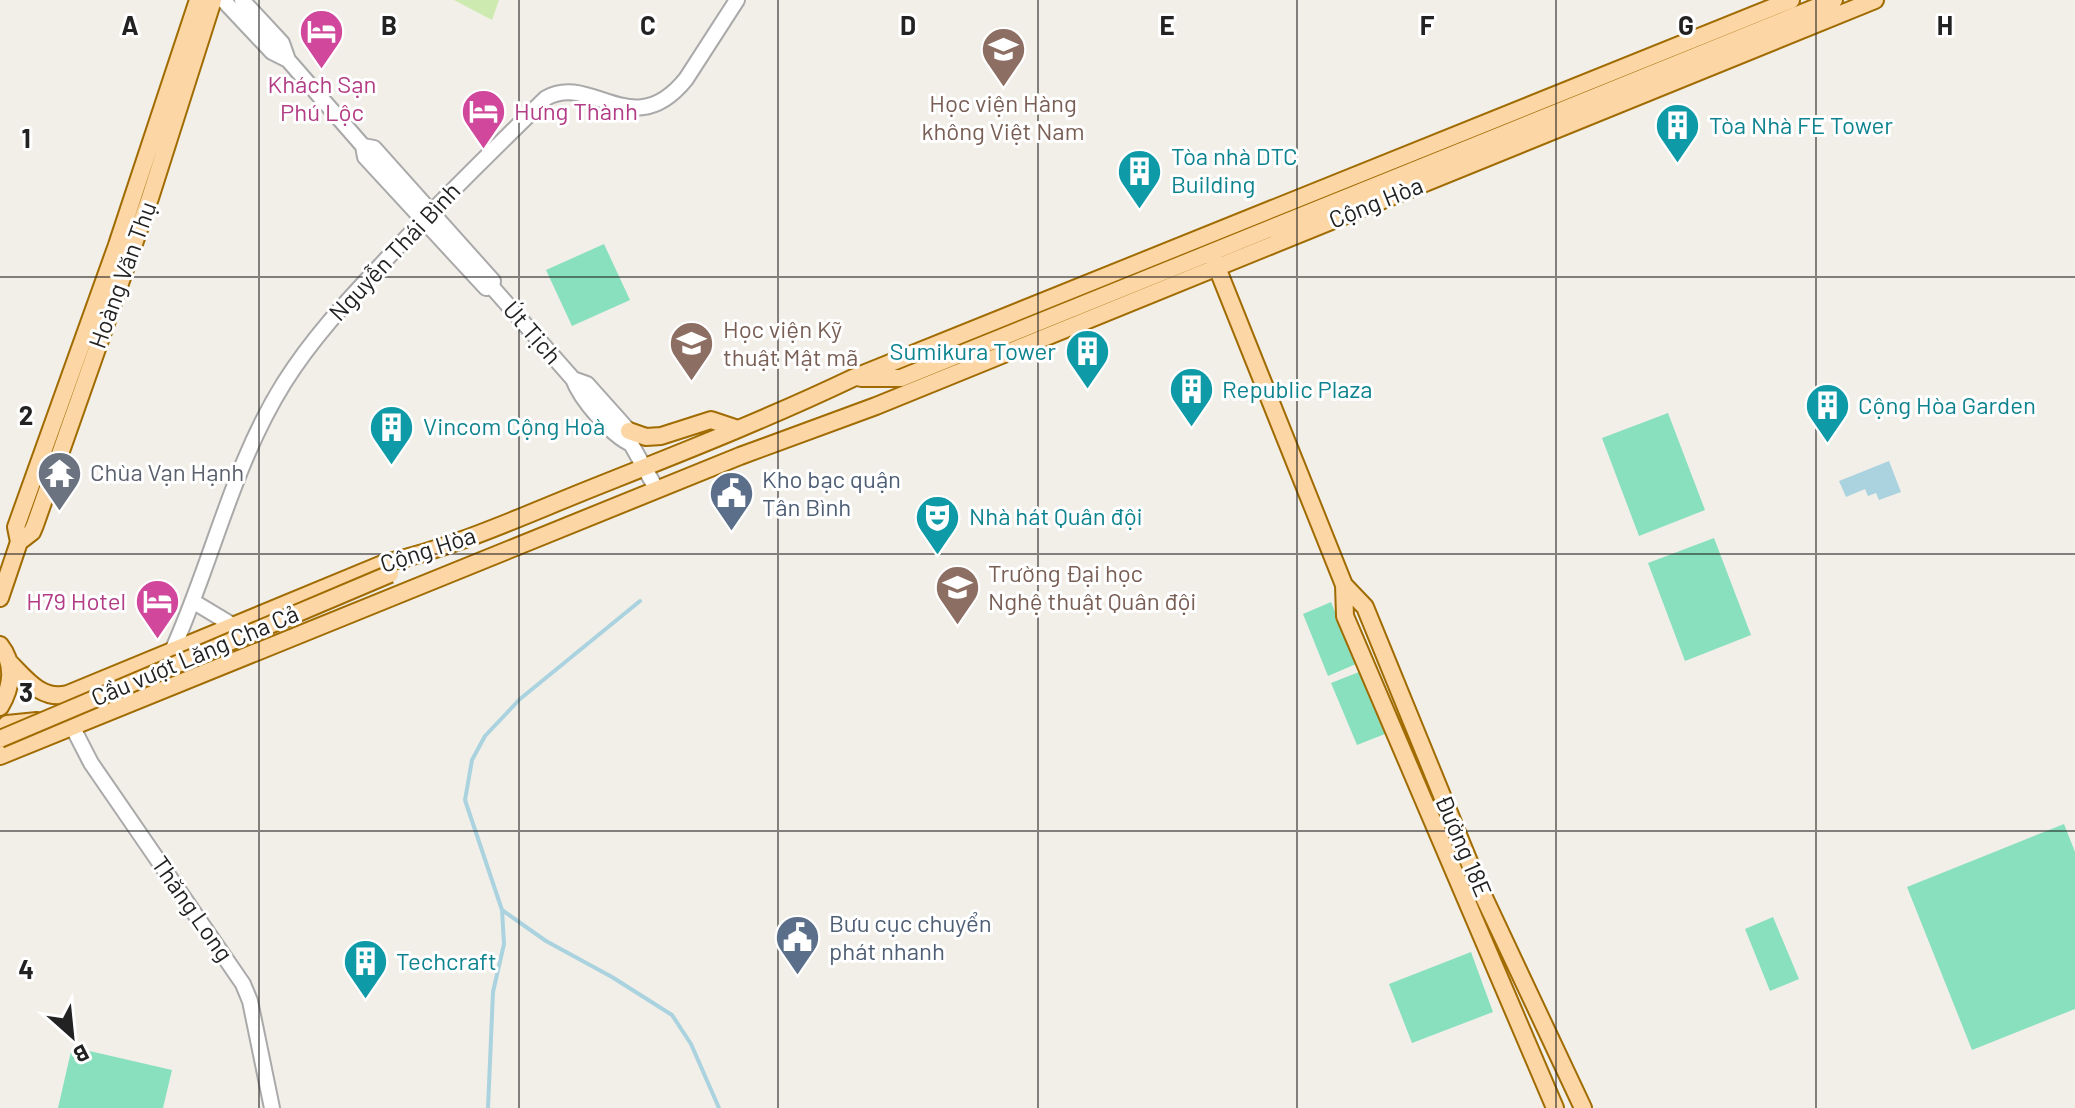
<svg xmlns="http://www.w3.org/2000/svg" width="2075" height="1108" font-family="Barlow,sans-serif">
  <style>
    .grass { fill: #cdebb0 }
    .pitch { fill: #88e0be }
    .water { fill: #aad3df }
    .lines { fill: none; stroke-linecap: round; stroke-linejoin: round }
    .stream { stroke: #aad3df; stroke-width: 4 }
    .minor-casing { stroke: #a9a9a9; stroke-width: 18 }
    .major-casing { stroke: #a06b00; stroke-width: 20 }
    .minor { stroke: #fff; stroke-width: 14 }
    .major { stroke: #fcd6a4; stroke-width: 16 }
    .major-bridge-casing { stroke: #a06b00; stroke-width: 20; stroke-linecap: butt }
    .major-bridge { stroke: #fcd6a4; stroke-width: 16 }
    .grid { fill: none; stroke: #222; stroke-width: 2; stroke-opacity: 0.55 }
    .labels { text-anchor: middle; stroke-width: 6; stroke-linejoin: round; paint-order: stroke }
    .hotel-label { font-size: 24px; fill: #b23c85; stroke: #fff }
    .education-label { font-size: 24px; fill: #785e54; stroke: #fff; text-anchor: start }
    .culture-label { font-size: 24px; fill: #0d838f; stroke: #fff; text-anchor: start }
    .street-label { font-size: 24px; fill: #222; stroke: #fff }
    .worship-label { font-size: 24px; fill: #5b616d; stroke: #fff; text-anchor: start }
    .service-label { font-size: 24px; fill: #4e5e75; stroke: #fff; text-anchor: start }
    .grid-label { font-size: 26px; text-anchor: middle; font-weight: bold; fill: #222; stroke: #fff; stroke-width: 6; stroke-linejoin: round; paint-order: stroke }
  </style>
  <rect width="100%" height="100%" fill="#f2efe9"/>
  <!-- grass -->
  <path class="grass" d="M454,0h45l-7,20z"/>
  <!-- pitch -->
  <path class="pitch" d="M604,244l26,56 -58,26 -26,-56z
    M1668,413l37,97 -66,26 -37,-98z
    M1714,538l37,97 -66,26 -37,-98z
    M1331,602l25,62 -28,12 -25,-62z
    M1359,672l26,62 -28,11 -26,-62z
    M2064,824l11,28v157l-103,41 -65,-163z
    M1773,917l26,62 -29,12 -25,-62z
    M1471,952l22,60 -81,31 -23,-59z
    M72,1047l100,23 -9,38h-105z"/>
  <!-- water -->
  <path class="water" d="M1889,461l12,31 -22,8 -3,-7 -8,3 -3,-7 -19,8 -7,-16z"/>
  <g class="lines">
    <!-- stream -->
    <path class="stream" d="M502,910l44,31 66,36 60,38 19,29 28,64
      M488,1108l5,-116 11,-48 -2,-34 -37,-110 7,-40 13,-24 35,-37 120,-98"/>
    <defs>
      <path id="minor" d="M223,0l49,52 16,8
        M242,0l40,43 6,17 75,86 2,11 121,131 6,-1
        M363,146l11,2 119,133 -1,6 81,92c8,21 38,56 58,65
        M573,379l14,5 42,47 2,13 26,46
        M194,602l40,24
        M172,651c40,-88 60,-185 112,-268 27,-43 61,-80 96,-117 53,-58 110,-113 166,-168 45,-26 87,47 140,-19l51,-79
        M72,726l19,37 152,221 7,17 22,107"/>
      <path id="major" d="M1214,260l130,325 1,31 210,492
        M861,378h40l933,-378
        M629,431l17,6 15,-1 50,-16 27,9
        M19,542l13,-10 3,-7 115,-327 63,-198
        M1344,585l21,22 116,284 102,217
        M0,598l19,-56 -3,-15 101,-282 81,-245
        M0,645c15,19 12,42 0,62
        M10,663c17,17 32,38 58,31l317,-131c70,-16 133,-45 200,-72 90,-36 180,-71 268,-113l938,-378
        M7,724l30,-3
        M0,756l740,-300 136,-50 999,-406"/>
    </defs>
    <!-- minor casing -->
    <use href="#minor" class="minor-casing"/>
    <!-- major casing -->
    <use href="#major" class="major-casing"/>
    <!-- minor -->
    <use href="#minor" class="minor"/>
    <!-- major -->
    <use href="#major" class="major"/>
    <defs>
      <path id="major-bridge" d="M0,739l390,-165"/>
    </defs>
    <!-- major-bridge casing -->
    <use href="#major-bridge" class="major-bridge-casing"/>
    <!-- major-bridge -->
    <use href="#major-bridge" class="major-bridge"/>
  </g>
  <!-- grid -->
  <path class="grid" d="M259,0v1108M519,0v1108M778,0v1108M1038,0v1108M1297,0v1108M1556,0v1108M1816,0v1108M0,277h2075M0,554h2075M0,831h2075"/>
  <!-- icons -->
  <defs>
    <symbol id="hotel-pin" viewBox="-11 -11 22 30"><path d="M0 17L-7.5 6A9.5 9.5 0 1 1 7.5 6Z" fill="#d1479c" stroke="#fff"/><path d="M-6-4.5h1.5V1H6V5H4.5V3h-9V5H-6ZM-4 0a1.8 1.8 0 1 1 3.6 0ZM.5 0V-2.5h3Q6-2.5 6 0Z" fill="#fff"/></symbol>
    <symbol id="school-pin" viewBox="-11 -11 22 30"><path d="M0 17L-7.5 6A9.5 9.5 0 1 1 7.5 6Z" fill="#8d6e63" stroke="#fff"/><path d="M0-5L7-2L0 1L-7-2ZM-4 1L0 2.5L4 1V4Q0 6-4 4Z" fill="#fff"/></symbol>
    <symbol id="building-pin" viewBox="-11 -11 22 30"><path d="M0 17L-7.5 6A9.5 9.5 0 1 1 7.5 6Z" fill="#0f9aa8" stroke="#fff"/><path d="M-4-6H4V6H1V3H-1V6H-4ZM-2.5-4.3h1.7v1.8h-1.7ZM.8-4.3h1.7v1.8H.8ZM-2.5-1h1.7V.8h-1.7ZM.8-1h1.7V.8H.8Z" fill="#fff"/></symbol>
    <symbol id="temple-pin" viewBox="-11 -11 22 30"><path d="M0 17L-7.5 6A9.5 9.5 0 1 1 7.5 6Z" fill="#6b7280" stroke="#fff"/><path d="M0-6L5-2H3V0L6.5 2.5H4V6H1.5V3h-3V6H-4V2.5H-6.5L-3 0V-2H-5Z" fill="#fff"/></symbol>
    <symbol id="civic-pin" viewBox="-11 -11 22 30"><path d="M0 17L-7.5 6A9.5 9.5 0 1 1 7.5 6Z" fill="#5c6f8a" stroke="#fff"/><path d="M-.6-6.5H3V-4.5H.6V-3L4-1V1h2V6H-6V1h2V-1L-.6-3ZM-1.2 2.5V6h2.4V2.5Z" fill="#fff"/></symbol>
    <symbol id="theatre-pin" viewBox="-11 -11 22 30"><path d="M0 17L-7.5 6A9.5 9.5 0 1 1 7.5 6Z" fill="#0f9aa8" stroke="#fff"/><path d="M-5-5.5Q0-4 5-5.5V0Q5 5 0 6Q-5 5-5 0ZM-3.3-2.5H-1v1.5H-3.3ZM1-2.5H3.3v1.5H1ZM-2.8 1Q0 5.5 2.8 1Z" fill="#fff"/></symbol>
    <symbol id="university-pin" viewBox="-11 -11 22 30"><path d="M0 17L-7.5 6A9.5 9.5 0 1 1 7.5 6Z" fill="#8d6e63" stroke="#fff"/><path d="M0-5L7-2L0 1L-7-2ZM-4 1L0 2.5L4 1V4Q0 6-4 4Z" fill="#fff"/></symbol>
  </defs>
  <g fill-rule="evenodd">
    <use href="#hotel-pin" x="296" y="6" width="51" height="69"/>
    <use href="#school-pin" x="978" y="24" width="51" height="69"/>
    <use href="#hotel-pin" x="458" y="86" width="51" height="69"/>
    <use href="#building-pin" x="1652" y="100" width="51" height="69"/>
    <use href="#building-pin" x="1114" y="146" width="51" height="69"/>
    <use href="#school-pin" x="666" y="318" width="51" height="69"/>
    <use href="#building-pin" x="1062" y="326" width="51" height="69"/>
    <use href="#building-pin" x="1166" y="364" width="51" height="69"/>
    <use href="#building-pin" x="1802" y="380" width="51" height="69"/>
    <use href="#building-pin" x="366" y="402" width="51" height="69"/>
    <use href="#temple-pin" x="34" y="448" width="51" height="69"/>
    <use href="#civic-pin" x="706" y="468" width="51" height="69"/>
    <use href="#theatre-pin" x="912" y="492" width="51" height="69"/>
    <use href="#university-pin" x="932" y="562" width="51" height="69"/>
    <use href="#hotel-pin" x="132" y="576" width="51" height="69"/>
    <use href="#civic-pin" x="772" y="912" width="51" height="69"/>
    <use href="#building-pin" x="340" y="936" width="51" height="69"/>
  </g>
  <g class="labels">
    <!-- hotel labels -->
    <g class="hotel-label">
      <text x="322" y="93">Khách Sạn<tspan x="322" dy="28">Phú Lộc</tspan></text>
      <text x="514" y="120" text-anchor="start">Hưng Thành</text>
      <text x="126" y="610" text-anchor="end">H79 Hotel</text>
    </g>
    <!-- education labels -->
    <g class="education-label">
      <text x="1003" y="112" text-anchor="middle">Học viện Hàng<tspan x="1003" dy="28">không Việt Nam</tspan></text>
      <text x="723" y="338">Học viện Kỹ<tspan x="723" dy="28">thuật Mật mã</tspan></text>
      <text x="988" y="582">Trường Đại học<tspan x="988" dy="28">Nghệ thuật Quân đội</tspan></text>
    </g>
    <!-- culture labels -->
    <g class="culture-label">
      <text x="1709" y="134">Tòa Nhà FE Tower</text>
      <text x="1171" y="165">Tòa nhà DTC<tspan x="1171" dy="28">Building</tspan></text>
      <text x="1056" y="360" text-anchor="end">Sumikura Tower</text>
      <text x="1222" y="398">Republic Plaza</text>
      <text x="1858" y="414">Cộng Hòa Garden</text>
      <text x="423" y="435">Vincom Cộng Hoà</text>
      <text x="969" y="525">Nhà hát Quân đội</text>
      <text x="396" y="970">Techcraft</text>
    </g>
    <!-- street labels -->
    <g class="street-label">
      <text transform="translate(1376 203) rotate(-22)" y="8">Cộng Hòa</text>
      <text transform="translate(395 252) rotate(-47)" y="8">Nguyễn Thái Bình</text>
      <text transform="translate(123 275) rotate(-70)" y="8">Hoàng Văn Thụ</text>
      <text transform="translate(532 333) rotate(49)" y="8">Út Tịch</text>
      <text transform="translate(428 550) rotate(-18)" y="8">Cộng Hòa</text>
      <text transform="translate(195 656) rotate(-23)" y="8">Cầu vượt Lăng Cha Cả</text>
      <text transform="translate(1463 846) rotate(67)" y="8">Đường 18E</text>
      <text transform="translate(192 909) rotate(55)" y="8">Thăng Long</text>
    </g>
    <!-- worship labels -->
    <g class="worship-label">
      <text x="90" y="481">Chùa Vạn Hạnh</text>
    </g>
    <!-- service labels -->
    <g class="service-label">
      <text x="762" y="488">Kho bạc quận<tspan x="762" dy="28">Tân Bình</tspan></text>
      <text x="829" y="932">Bưu cục chuyển<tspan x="829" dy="28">phát nhanh</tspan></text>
    </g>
  </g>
  <g class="grid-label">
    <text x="130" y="35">A</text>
    <text x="389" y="35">B</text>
    <text x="648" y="35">C</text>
    <text x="908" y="35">D</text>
    <text x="1167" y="35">E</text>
    <text x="1427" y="35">F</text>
    <text x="1686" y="35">G</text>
    <text x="1945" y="35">H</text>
    <text x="26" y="148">1</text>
    <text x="26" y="425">2</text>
    <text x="26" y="702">3</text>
    <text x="26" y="979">4</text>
  </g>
  <!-- north arrow -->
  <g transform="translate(72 1036) rotate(153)" stroke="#ffffff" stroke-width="6" paint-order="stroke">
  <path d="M0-6L14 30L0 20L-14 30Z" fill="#222222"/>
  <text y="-12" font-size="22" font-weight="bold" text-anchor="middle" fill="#222222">B</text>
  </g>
</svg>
